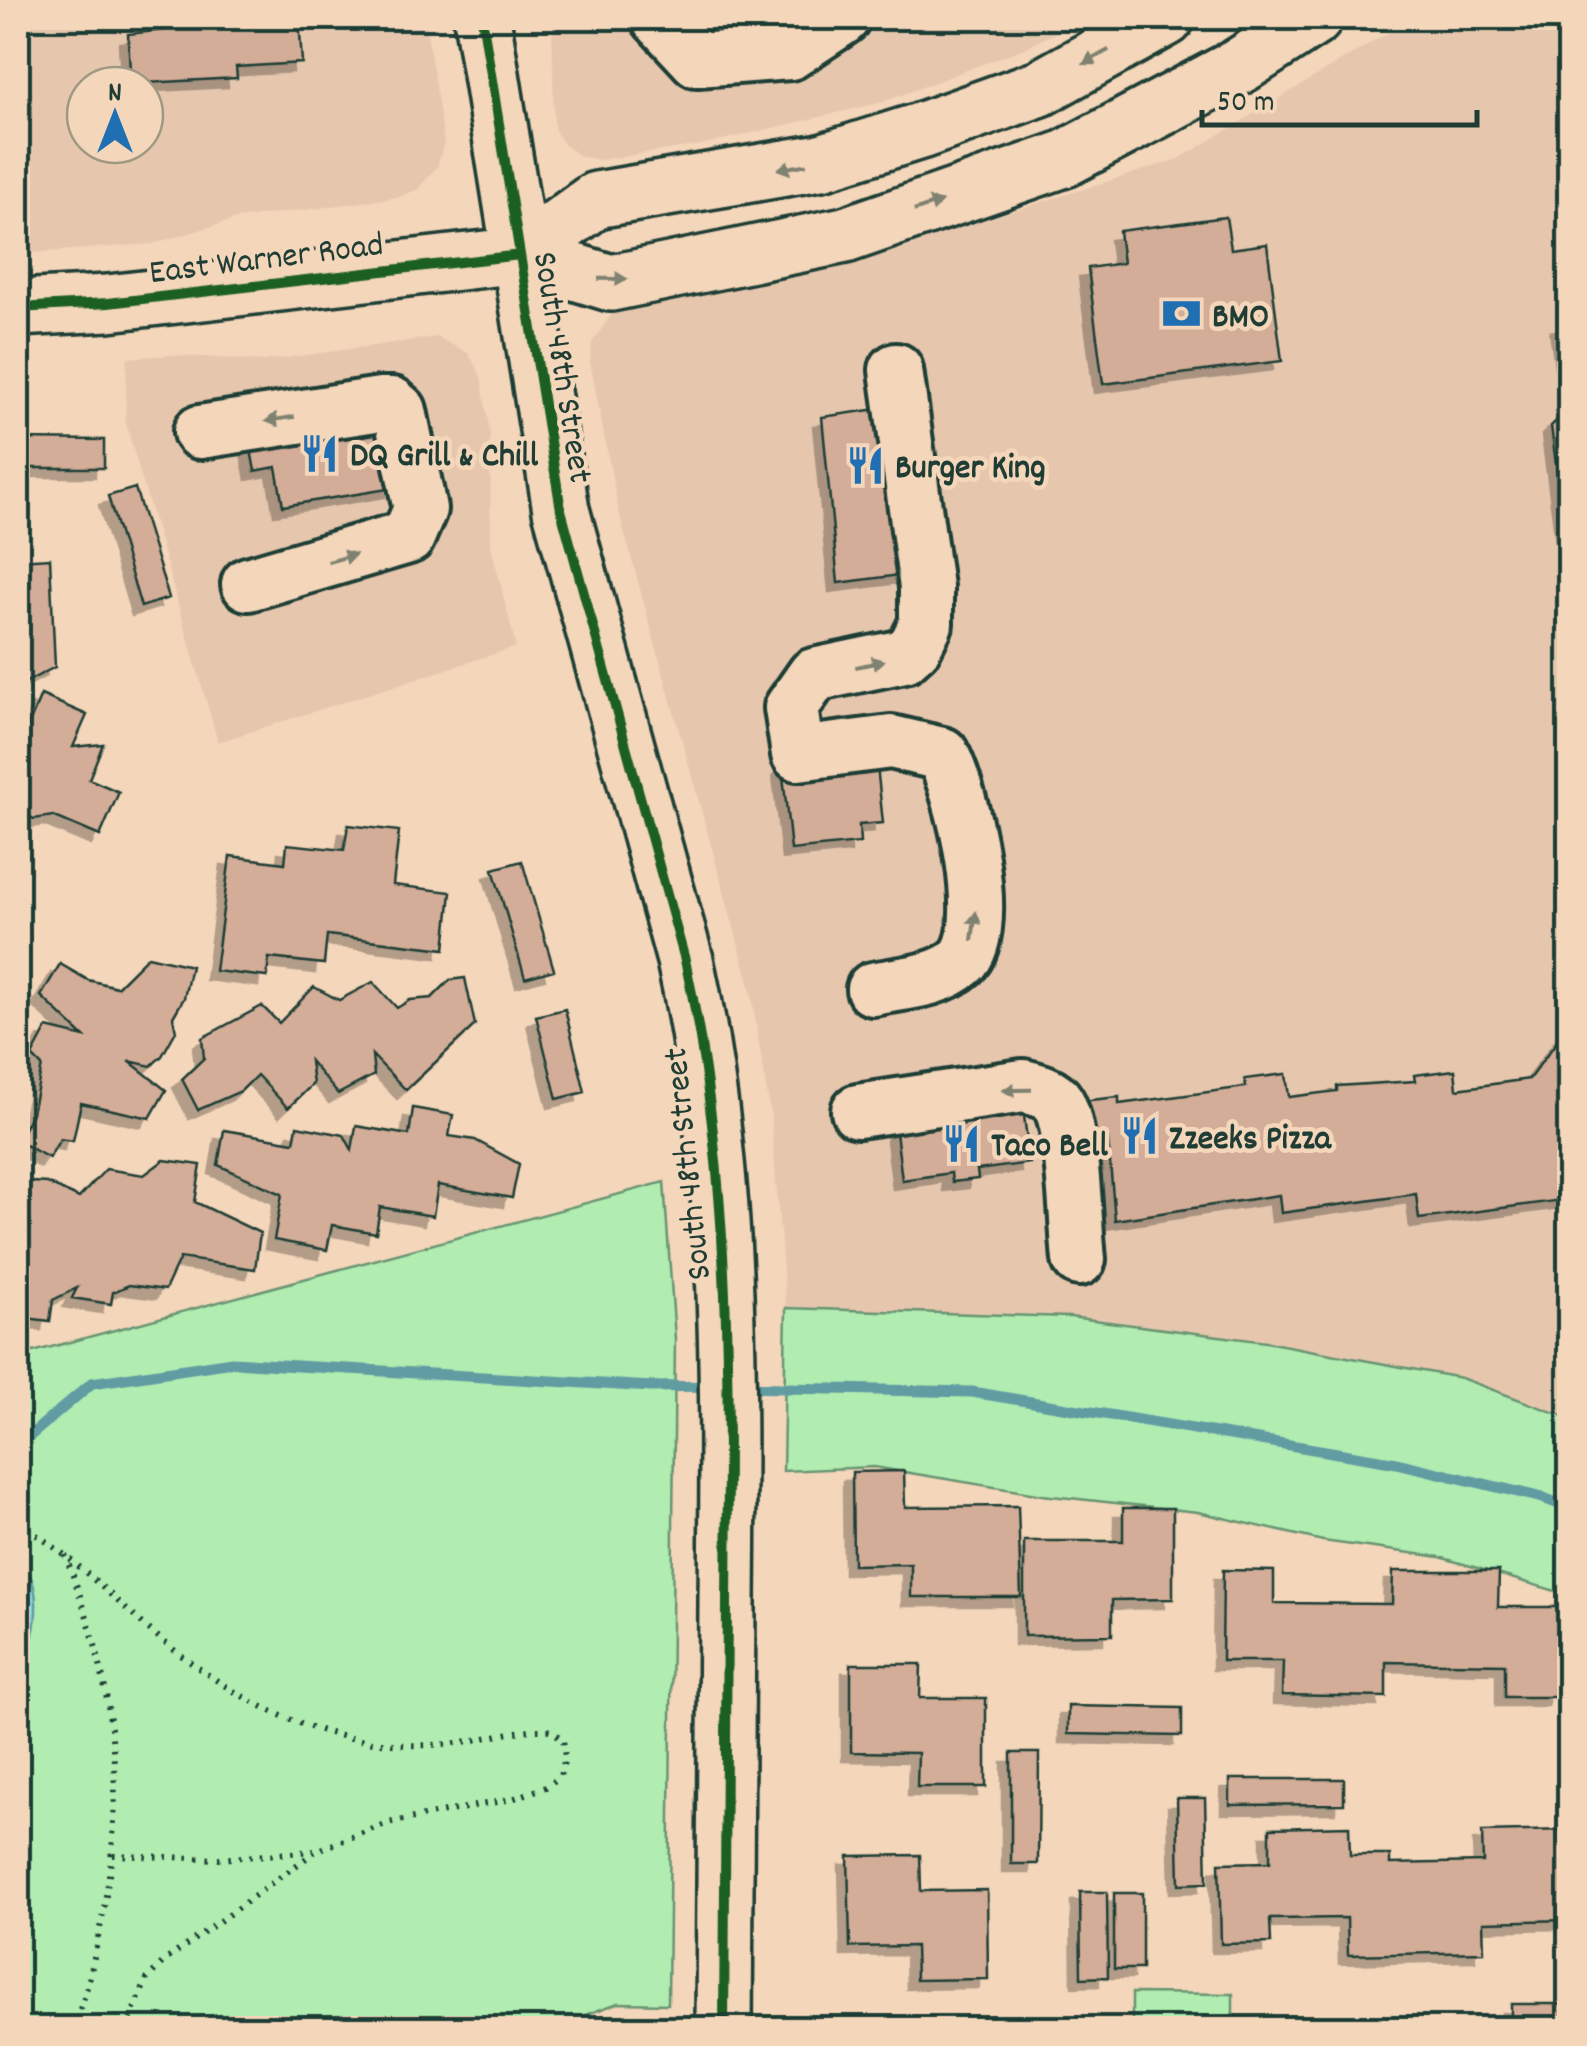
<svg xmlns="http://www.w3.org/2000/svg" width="1587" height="2046" font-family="Dekko,sans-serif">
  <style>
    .built { fill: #e6c7ae; fill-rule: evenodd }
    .green { fill: #b1ecb1; stroke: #689472; stroke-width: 2.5 }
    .water { fill: #8ddbec; stroke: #619ca2; stroke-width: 2.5 }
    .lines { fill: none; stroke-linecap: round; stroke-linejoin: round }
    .stream { stroke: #619ca2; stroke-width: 11 }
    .building { fill: #d4ad98; stroke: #1f3d34; stroke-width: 2.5; filter: url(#shadow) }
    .minor-casing { stroke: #1f3d34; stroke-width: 60 }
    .major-casing { stroke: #1f3d34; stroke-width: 62 }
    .path { stroke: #1f3d34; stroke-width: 6; stroke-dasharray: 2.5 8; stroke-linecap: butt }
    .minor { stroke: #f4d6ba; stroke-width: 52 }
    .major { stroke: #f4d6ba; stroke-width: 55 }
    .cycleway-casing { stroke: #f4d6ba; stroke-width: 16 }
    .cycleway { stroke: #1b5e20; stroke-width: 10 }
    .oneway { fill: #7f8270 }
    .labels { text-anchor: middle; stroke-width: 9; stroke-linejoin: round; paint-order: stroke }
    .street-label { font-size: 35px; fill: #1f3d34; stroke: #f4d6ba }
    .poi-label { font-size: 35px; font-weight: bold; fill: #1f3d34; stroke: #f4d6ba; text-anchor: start }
  </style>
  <defs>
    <filter id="shadow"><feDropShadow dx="-9" dy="9" stdDeviation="0" flood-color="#0004"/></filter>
  </defs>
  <rect width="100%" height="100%" fill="#f4d6ba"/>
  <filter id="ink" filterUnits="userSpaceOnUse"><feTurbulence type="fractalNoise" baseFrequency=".01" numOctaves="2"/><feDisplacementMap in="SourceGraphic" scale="20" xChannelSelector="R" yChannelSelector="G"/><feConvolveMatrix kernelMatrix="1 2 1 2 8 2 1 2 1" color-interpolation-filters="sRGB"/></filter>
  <g filter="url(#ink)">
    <!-- built -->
    <path class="built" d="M18,18h407l19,124 -7,25 -19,22 -19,8 -162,22 -85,25 -134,10zM85,85h60v60h-60z
      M552,18h534l-64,31 -139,53 -182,43 -101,15 -20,-4 -15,-10 -11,-18z
      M1412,18h157v1400l-108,-40 -195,-36 -196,-25 -284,-9 -15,-190 -21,-132 -131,-473 -29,-151 2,-19 22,-32 18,-8 231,-45 316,-99z
      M437,337l31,16 13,23 9,58 1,112 25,101 -298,95 -93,-321 2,-63 45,-3 91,6z"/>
    <!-- green -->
    <path class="green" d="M664,1182l11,157 -7,665 -50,-1 -69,25h-531v-672z
      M786,1308l284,9 196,25 195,36 108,40v177l-129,-38 -117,-16 -125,-29 -156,-17 -168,-28 -91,4z
      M1132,1993l101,1v34h-101z"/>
    <!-- water -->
    <path class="water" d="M18,1558c28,27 20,81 0,111z"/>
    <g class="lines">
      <!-- stream -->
      <path class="stream" d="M741,1387l231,5 425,71 146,35 27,10
        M18,1446l74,-63 140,-21 420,25 61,-1"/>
    </g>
    <!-- building -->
    <path class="building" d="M230,18h69l3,45 -66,4 1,11 -128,7 -1,-14h22l-2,-37 102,-11z
      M732,18h35l-9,15z
      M1226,217l5,32 36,-5 15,117 -179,23 -15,-116 35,-5 -4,-32z
      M1570,321v77l-11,-75z
      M885,408l23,166 -70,9 -16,-166z
      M1570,408v163l-19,-145z
      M382,417l12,71 -111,18 -7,-39 -21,4 -6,-32z
      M18,439l86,1v28h-86z
      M135,488l34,110 -28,9 -33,-111z
      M50,558l5,109 -29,15 -8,-5v-117z
      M41,695l46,20 -14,32 30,-3 -14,35 30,13 -19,44 -47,-20 -19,3 -16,-7v-62z
      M876,756l7,67 -24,2 1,18 -69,7 -9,-84z
      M348,825l51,6 -6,54 58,7 -6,57 -118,-14 -3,29 -55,-6 -2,19 -52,-6 15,-115 55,7 2,-19 57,6z
      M522,861l32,109 -29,8 -32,-109z
      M148,956l43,10 -7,32 -11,19 3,14 -14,25 -11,10 -22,-5 37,29 -16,28 -69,-15 -8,38 -13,-2 -11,19 -31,-17 14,-28 10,-47 -10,-10 15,-28 37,9 -43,-41 19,-32 28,16 29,7z
      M465,978l10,47 -69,65 -34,-35 2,20 -36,19 -28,-33 3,23 -25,24 -31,-33 -16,16 -43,19 -16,-31 22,-21 -2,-20 60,-32 17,17 35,-36 25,13 34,-18 24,26 13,-8 22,-2 18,-18z
      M565,1009l20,83 -28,7 -21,-83z
      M1570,1024v175l-151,20 -3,-25 -135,19 -2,-18 -164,25 -7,-81 -22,3 -5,-41 38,-4v7l127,-17 -1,-8 41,-5 3,23 48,-6v-5l78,-5 -1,-6 41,-5 2,19 72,-10z
      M1022,1100l8,63 -53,7 1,9 -26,3 -1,-9 -49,7 -8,-64z
      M413,1108l40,7 -4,21 26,4 44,24 -7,34 -74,-13 -5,31 -53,-9 -4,26 -44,-8 -5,25 -53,-10 8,-46 -64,-29 6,-35 70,12 3,-16 47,9 8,15 4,-24 53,9z
      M164,1160l37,5 -6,37 65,31 -5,36 -75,-11 -15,32 -36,-5 -16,7 -2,12 -39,-6 5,-10 -24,12 -3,21 -32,-4v-136l29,2 32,15 27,-29 38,6z
      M904,1471l1,36 113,-1 3,91h-110v-33l-58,1 -1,-93z
      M1123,1508h50v91l-61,1v35l-88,1v-95h99z
      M1223,1570l51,1v32l118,1 1,-33h106l-1,36h60l-1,90h-52v-33l-119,-2v35l-104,-2 1,-34h-61z
      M851,1664h70l-1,34h66v89h-69l1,-34 -67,-1z
      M1068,1706l114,2v28l-114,-2z
      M1011,1753h28l-1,111h-27z
      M1230,1779h114v25l-114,1z
      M1177,1798h28l2,85 -28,1z
      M1349,1826l1,29h40v9l93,-2 -1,-30 88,-2v90l-87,2 1,30 -136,3 -1,-37 -77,1 1,24 -50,1 -2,-81 51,-1v-34z
      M920,1855l1,36 66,-1 1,89 -72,1 -1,-34 -65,1 -2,-91z
      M1080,1892h27l1,85 -27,1z
      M1114,1893h28v76h-28z
      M1511,2004h52v24h-52z"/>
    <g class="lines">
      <defs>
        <path id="minor" d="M658,18l39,42 93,-7 53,-35
          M200,432l181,-28h11l8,7 20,98 -12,28 -160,47
          M873,989c28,-6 66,-7 88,-27 35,-31 1,-172 -19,-208l-51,-12 -93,12 -7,-46 23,-33 90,-19 11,-10 11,-22v-37l-30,-217
          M858,1111l165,-25c12,3 28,6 35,17 16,26 17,122 21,156"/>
        <path id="major" d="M482,18l79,492 124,450c47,213 44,427 42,643 -2,142 -1,284 -3,425
          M520,255l76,-55 225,-38 99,-31 120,-43 126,-70
          M18,308l90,-5 412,-48 91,28 234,-48 219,-76 174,-92 76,-49"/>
      </defs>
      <!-- minor casing -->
      <use href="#minor" class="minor-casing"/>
      <!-- major casing -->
      <use href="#major" class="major-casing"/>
      <!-- path -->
      <path class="path" d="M18,1524c48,26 84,64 125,100 88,77 185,130 305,120 28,-3 55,-11 83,-14h18l14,9 2,19 -5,18 -14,11 -34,12 -124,24 -72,28 -153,111 -16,17 -21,49
        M65,1555c52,131 63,240 34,378 -7,32 -12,67 -28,95
        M113,1855l106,4 95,-8"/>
      <!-- minor -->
      <use href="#minor" class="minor"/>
      <!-- major -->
      <use href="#major" class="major"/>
      <defs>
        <path id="cycleway" d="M482,18l79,492 124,450c47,213 44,427 42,643 -2,142 -1,284 -3,425
          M18,308l90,-5 412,-48"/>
      </defs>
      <!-- cycleway casing -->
      <use href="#cycleway" class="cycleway-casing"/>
      <!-- cycleway -->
      <use href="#cycleway" class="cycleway"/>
    </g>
    <!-- one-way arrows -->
    <defs><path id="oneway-solid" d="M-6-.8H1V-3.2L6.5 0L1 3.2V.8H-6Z" transform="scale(2.5)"/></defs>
    <g class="oneway">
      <use href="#oneway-solid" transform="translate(1096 57) rotate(151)"/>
      <use href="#oneway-solid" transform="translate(792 167) rotate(170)"/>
      <use href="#oneway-solid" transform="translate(928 206) rotate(-19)"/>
      <use href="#oneway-solid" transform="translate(613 279) rotate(1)"/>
      <use href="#oneway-solid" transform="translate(280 419) rotate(171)"/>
      <use href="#oneway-solid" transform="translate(342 558) rotate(-16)"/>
      <use href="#oneway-solid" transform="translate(870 664) rotate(-12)"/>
      <use href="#oneway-solid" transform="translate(974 926) rotate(-82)"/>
      <use href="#oneway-solid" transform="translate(1017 1090) rotate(179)"/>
    </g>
  </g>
  <!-- icons -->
  <defs>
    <symbol id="bank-bare" viewBox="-9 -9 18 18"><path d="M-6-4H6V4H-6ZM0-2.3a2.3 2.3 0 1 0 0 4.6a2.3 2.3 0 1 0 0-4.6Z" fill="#1f6fb2" stroke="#f4d6ba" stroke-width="2.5" paint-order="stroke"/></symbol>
    <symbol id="restaurant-bare" viewBox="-9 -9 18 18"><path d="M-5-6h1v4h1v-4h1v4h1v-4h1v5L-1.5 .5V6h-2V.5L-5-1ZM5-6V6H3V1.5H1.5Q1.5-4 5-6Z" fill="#1f6fb2" stroke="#f4d6ba" stroke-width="2.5" paint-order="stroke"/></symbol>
  </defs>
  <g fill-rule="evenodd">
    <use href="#bank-bare" x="1154" y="286" width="55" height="55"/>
    <use href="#restaurant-bare" x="292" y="426" width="55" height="55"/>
    <use href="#restaurant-bare" x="838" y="438" width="55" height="55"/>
    <use href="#restaurant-bare" x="1112" y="1108" width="55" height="55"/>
    <use href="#restaurant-bare" x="934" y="1116" width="55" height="55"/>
  </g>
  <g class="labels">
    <!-- street labels -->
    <g class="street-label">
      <text transform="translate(266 256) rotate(-7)" y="12">East Warner Road</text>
      <text transform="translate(565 367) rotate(81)" y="12">South 48th Street</text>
      <text transform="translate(685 1164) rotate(-96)" y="12">South 48th Street</text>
    </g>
    <!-- poi labels -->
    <g class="poi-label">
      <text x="1212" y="326">BMO</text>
      <text x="350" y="465">DQ Grill &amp; Chill</text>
      <text x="895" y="477">Burger King</text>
      <text x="1169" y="1148">Zzeeks Pizza</text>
      <text x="991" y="1155">Taco Bell</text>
    </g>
  </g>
  <!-- margin -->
  <rect width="1587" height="2046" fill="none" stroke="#f4d6ba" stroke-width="60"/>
  <rect x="30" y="30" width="1527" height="1986" fill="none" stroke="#1f3d34" stroke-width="4" filter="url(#ink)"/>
  <!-- north arrow -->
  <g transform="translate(115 115)"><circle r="48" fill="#f4d6ba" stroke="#9f9984" stroke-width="2.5"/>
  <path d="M0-8L18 38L0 25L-18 38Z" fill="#1f6fb2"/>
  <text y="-15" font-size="28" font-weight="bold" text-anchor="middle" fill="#1f3d34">N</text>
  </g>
  <!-- scale -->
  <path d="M1202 110v15h275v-15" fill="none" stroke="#1f3d34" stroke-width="5"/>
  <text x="1217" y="110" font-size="30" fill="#1f3d34" stroke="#f4d6ba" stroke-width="8" paint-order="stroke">50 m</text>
</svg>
